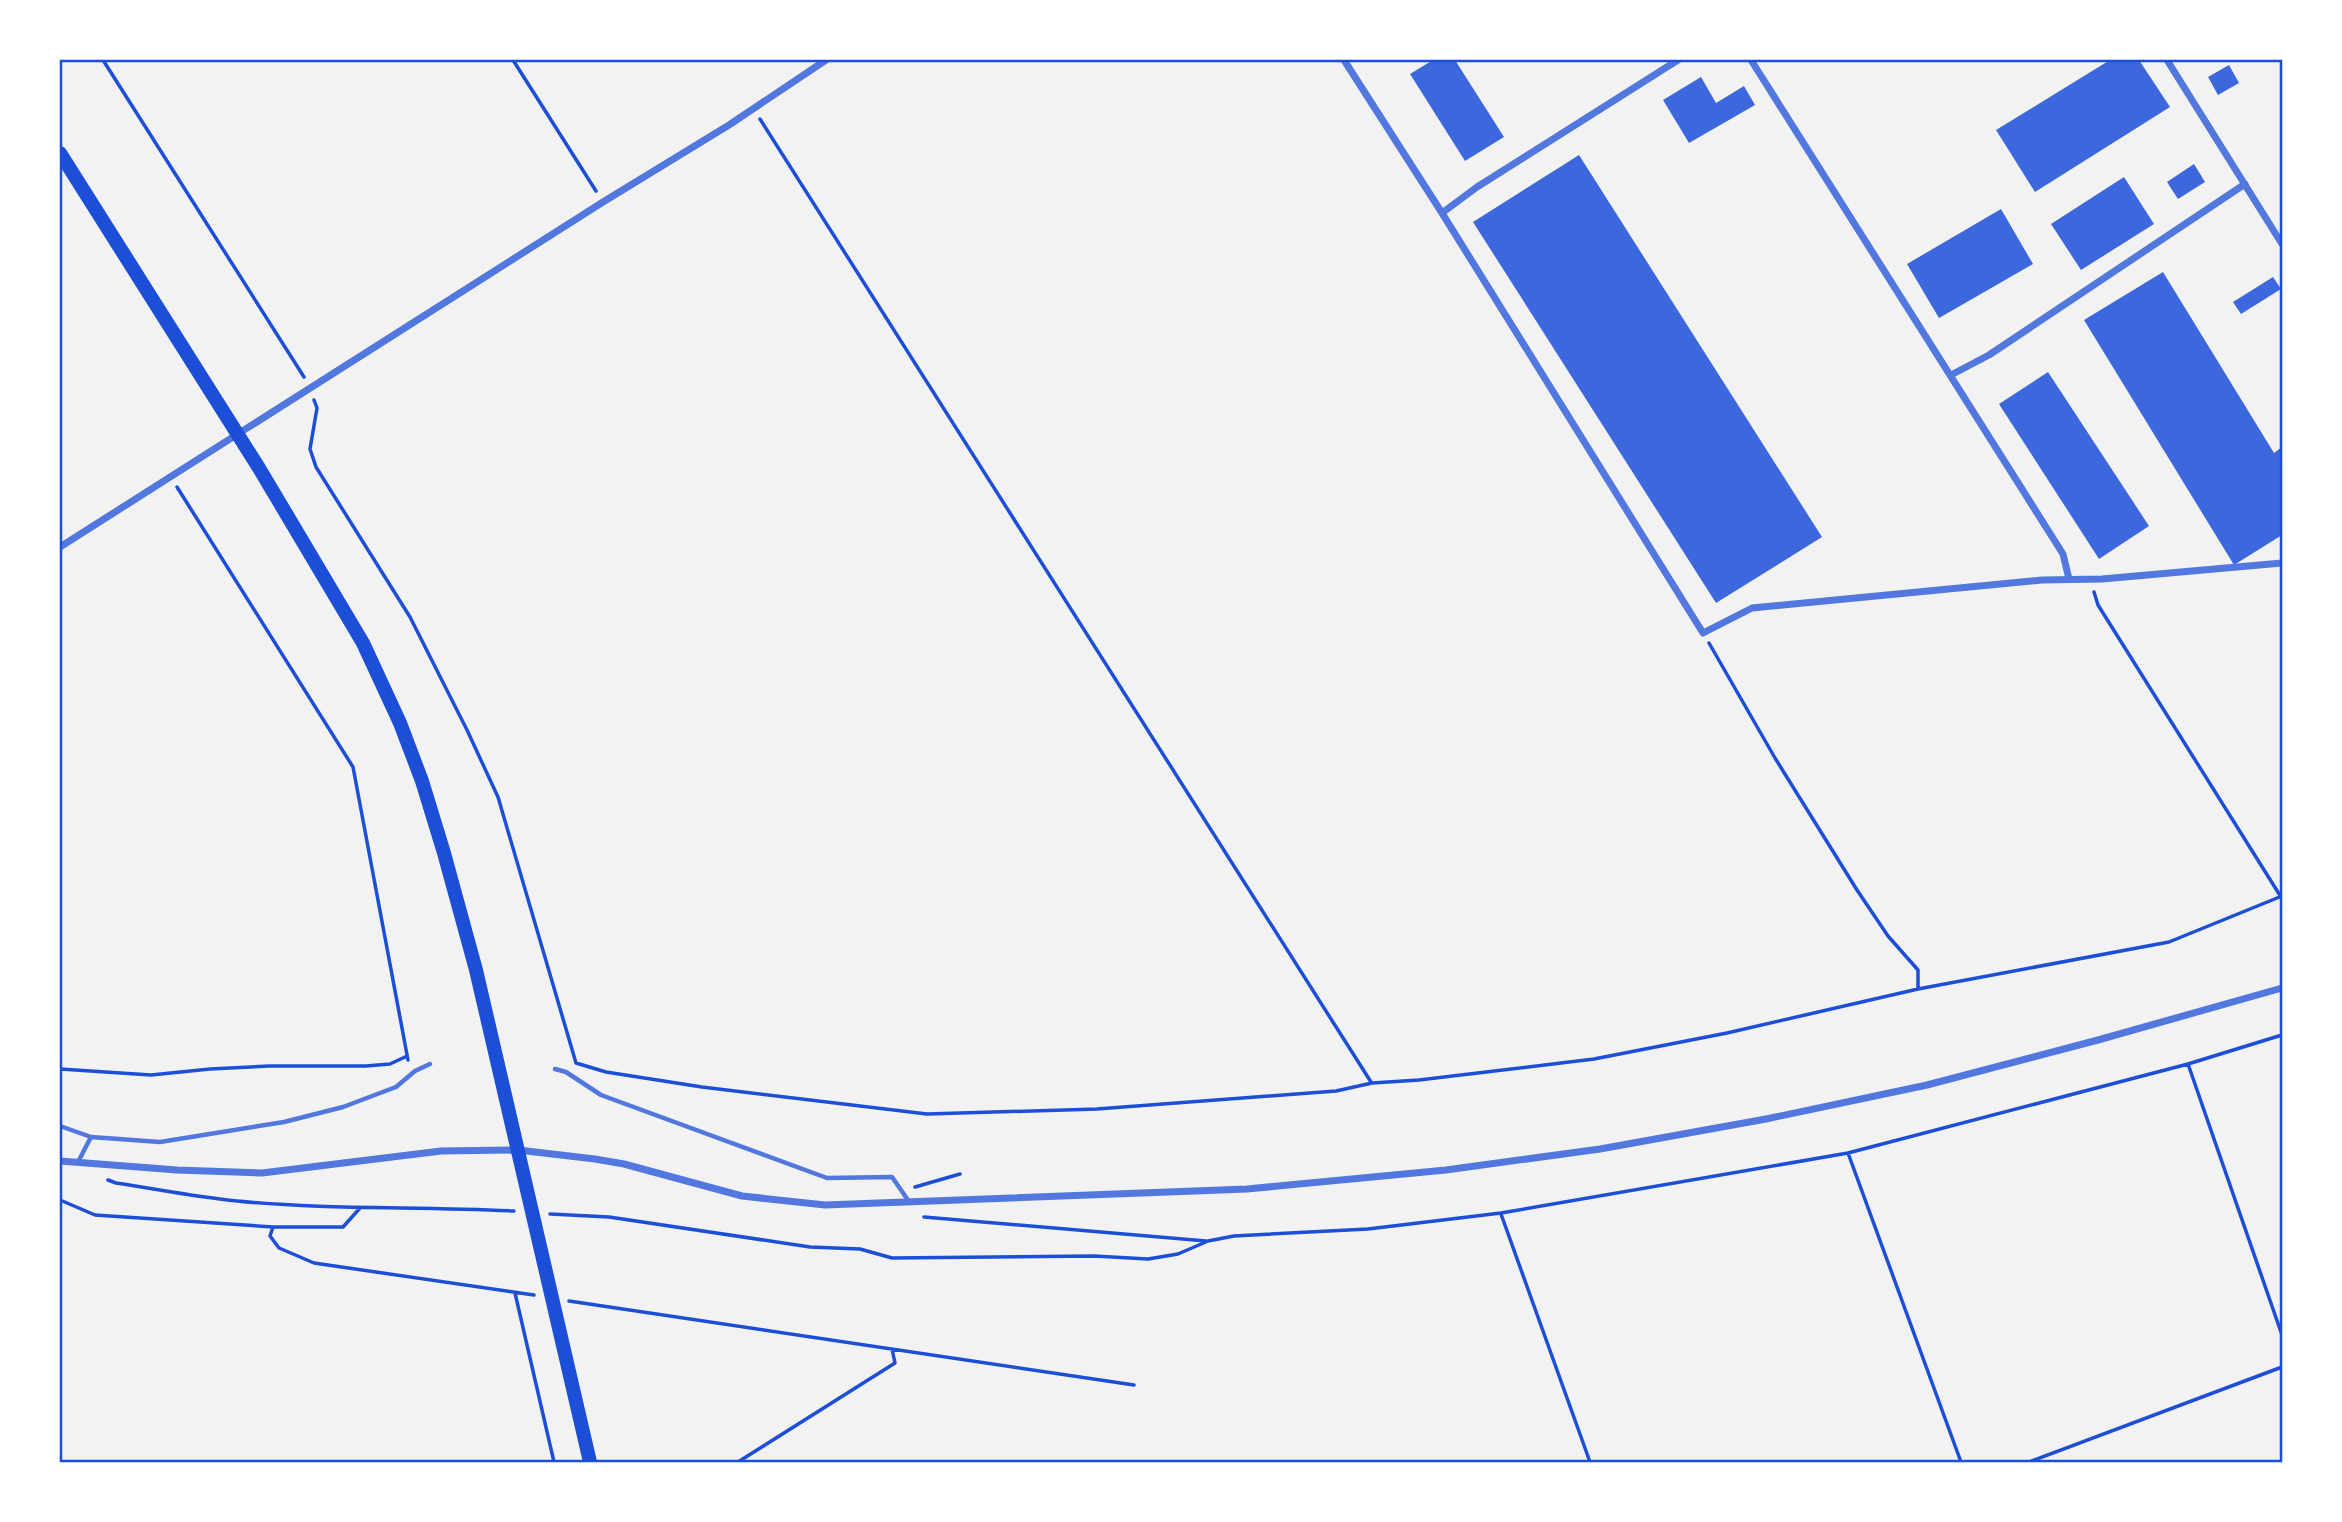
<svg xmlns="http://www.w3.org/2000/svg" width="2342" height="1522" font-family="'Varela Round',sans-serif">
  <style>
    .building { fill: #3d67dc }
    .lines { fill: none; stroke-linecap: round; stroke-linejoin: round }
    .path { stroke: #1d4ed8; stroke-width: 3.5 }
    .service { stroke: #5277de; stroke-width: 4.5 }
    .minor { stroke: #5277de; stroke-width: 7 }
    .primary { stroke: #1d4ed8; stroke-width: 14 }
    .neatline { fill: none; stroke: #1d4ed8; stroke-width: 2.5 }
  </style>
  <rect width="100%" height="100%" fill="#f2f2f2"/>
  <!-- building -->
  <path class="building" d="M1433,60h22l49,77 -39,24 -55,-87z
    M2110,60h29l31,47 -135,85 -39,-62z
    M2229,65l10,18 -21,12 -10,-18z
    M1701,77l15,26 28,-17 11,19 -66,38 -26,-43z
    M1579,155l243,382 -106,66 -243,-381z
    M2194,164l11,18 -27,17 -11,-17z
    M2124,177l30,47 -73,46 -30,-46z
    M2001,209l32,55 -94,54 -32,-54z
    M2163,272l111,181 8,-6v88l-48,30 -150,-245z
    M2273,277l8,12 -40,25 -8,-12z
    M2048,372l101,154 -50,33 -100,-155z"/>
  <g class="lines">
    <!-- path -->
    <path class="path" d="M103,60l201,317
      M513,60l83,131
      M760,119l611,963
      M314,400l3,8 -7,41 6,18 94,150 57,113 31,67 78,266 30,9 96,15 225,27 170,-5 239,-18 36,-8 47,-3 175,-21 133,-26 191,-44 251,-47 113,-46
      M177,487l176,280 55,293
      M2094,592l4,13 183,292
      M1709,643l66,115 82,132 31,46 30,34v19
      M2188,1064l94,271
      M60,1069l91,6 59,-6 59,-3h97l24,-2 15,-7
      M1848,1153l113,309
      M108,1180l8,3c40,6 81,14 121,18 92,9 185,5 277,10
      M915,1187l45,-13
      M60,1200l35,15 178,12h70l17,-19
      M550,1214l59,3 201,30 50,2 32,9 202,-2 54,3 30,-5 30,-13 26,-5 134,-7 133,-16 347,-60 340,-89 94,-29
      M1501,1214l89,248
      M924,1217l282,24
      M273,1227l-3,9 9,12 35,15 220,32
      M515,1293l39,169
      M569,1301l565,84
      M738,1462l157,-99 -3,-14
      M2029,1462l253,-95"/>
    <!-- service -->
    <path class="service" d="M555,1069l11,3 35,23 226,83 65,-1 18,26
      M60,1126l31,11
      M78,1162l13,-25 69,5 124,-20 59,-15 53,-20 19,-16 15,-7"/>
    <!-- minor -->
    <path class="minor" d="M1344,60l98,153 261,420 49,-25 290,-28 60,-1 180,-16
      M1751,60l312,494 6,25
      M2167,60l115,184
      M1442,213l35,-26 201,-127
      M1951,375l38,-20 256,-171
      M60,547l543,-345 126,-77 97,-65
      M60,1161l117,9 85,3 179,-22 77,-1 77,9 29,5 118,32 83,9 422,-16 199,-19 154,-21 166,-30 161,-34 171,-45 184,-52"/>
    <!-- primary -->
    <path class="primary" d="M60,153l199,315 104,175 37,80 22,58 22,72 32,117 114,492"/>
  </g>
  <!-- border -->
  <rect width="2342" height="1522" fill="none" stroke="#ffffff" stroke-width="122"/>
  <rect x="61" y="61" width="2220" height="1400" class="neatline"/>
</svg>
